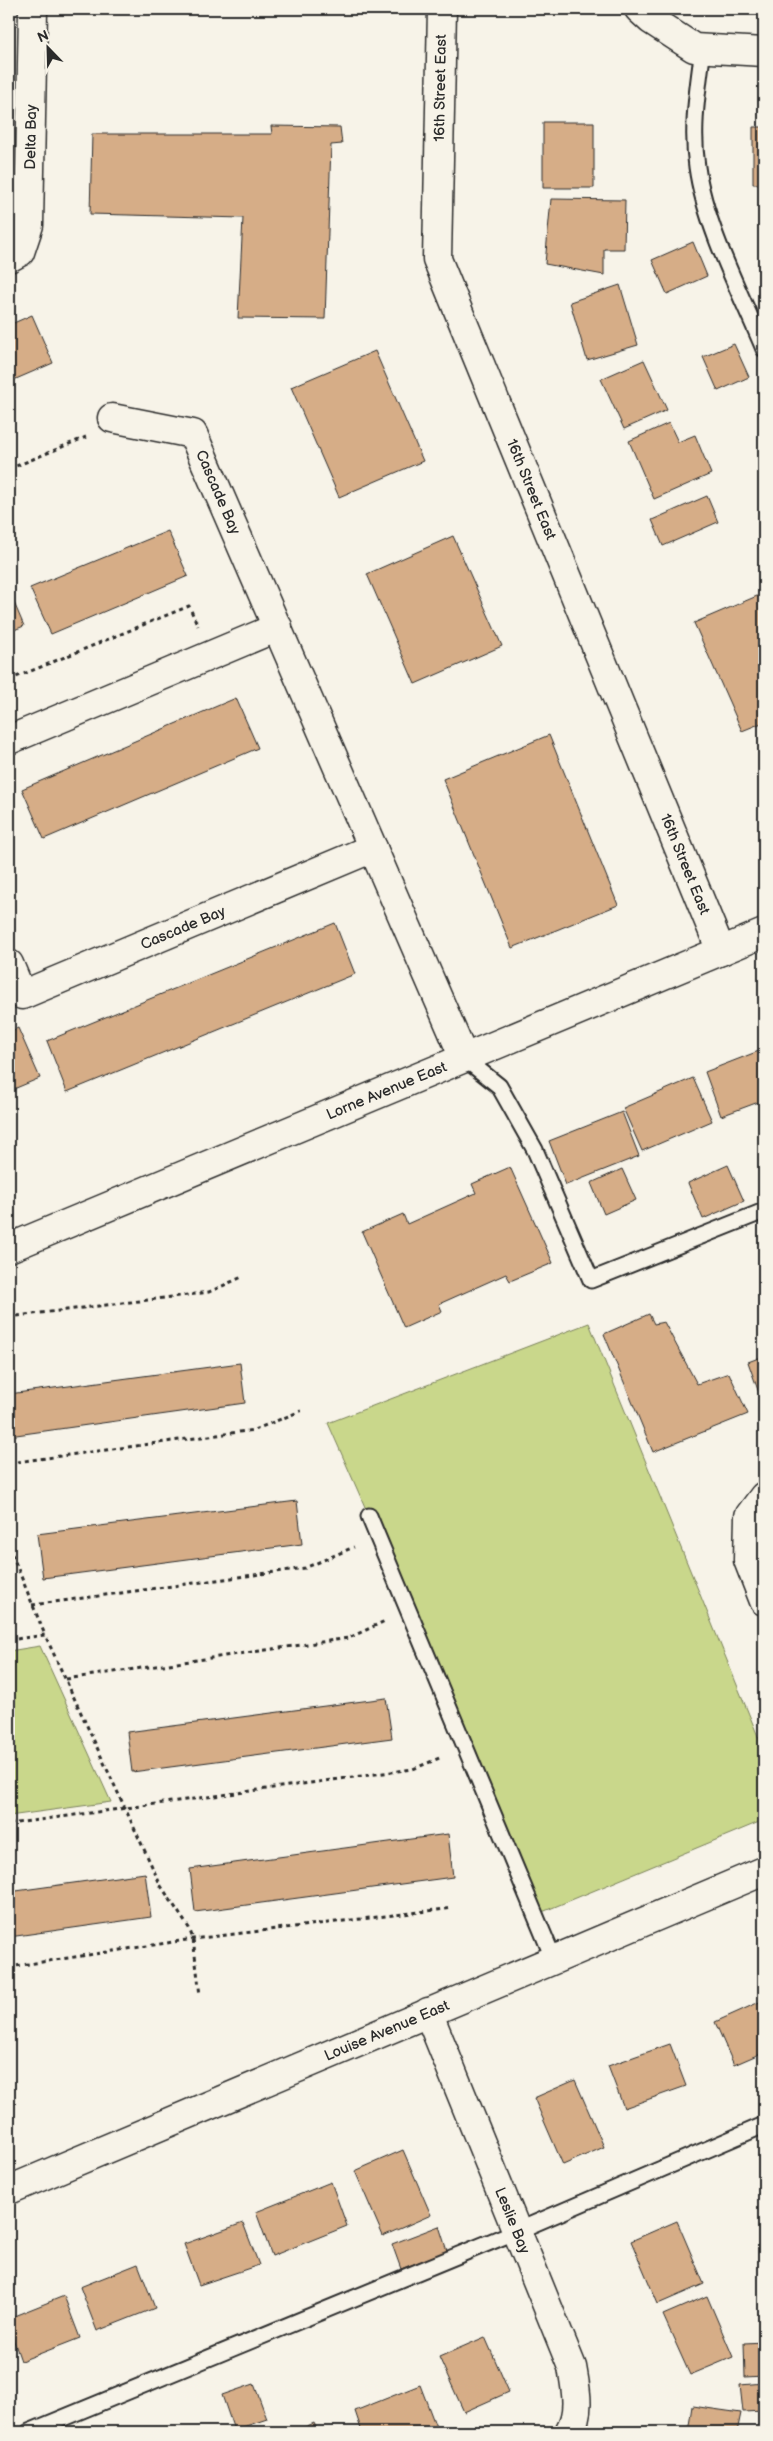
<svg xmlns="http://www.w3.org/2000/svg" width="773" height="2441" font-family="'Balsamiq Sans',sans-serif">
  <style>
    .green { fill: #c9d78b; stroke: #7a815b }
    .building { fill: #d6ad87; stroke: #2b2b2b }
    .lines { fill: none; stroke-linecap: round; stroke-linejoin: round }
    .lane-casing { stroke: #2b2b2b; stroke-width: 19 }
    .street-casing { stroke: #2b2b2b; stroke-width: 31 }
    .path { stroke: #2b2b2b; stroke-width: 3; stroke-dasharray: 4 4; stroke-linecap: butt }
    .lane { stroke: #f7f3e8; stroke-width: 15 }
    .street { stroke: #f7f3e8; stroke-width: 28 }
    .labels { text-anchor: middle; stroke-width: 4.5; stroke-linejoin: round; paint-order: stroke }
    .street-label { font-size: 15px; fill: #2b2b2b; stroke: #f7f3e8 }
  </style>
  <rect width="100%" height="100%" fill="#f7f3e8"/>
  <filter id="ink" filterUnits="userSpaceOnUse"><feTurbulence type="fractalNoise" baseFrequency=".02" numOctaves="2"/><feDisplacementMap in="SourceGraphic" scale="10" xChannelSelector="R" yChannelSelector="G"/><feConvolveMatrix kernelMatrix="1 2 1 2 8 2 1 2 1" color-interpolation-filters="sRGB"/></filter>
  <g filter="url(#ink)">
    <!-- green -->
    <path class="green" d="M589,1323l175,428v69l-229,95 -166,-399 -41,-93z
      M40,1646l71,156 -102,14v-165z"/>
    <!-- building -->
    <path class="building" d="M543,122h51v66h-51z
      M271,126l69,1 2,17 -11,1 -6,174 -87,-1 5,-100 -153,-4 2,-80h180z
      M753,127h11v57h-11z
      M551,199l74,1 -1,49h-20v26l-59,-11z
      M693,242l14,34 -40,18 -15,-34z
      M764,270v19l-7,-16z
      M620,285l18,60 -51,15 -17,-58z
      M32,315l21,48 -44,19v-57z
      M734,344l15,33 -31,14 -15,-34z
      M375,351l48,110 -84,36 -48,-110z
      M644,360l23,50 -43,19 -23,-50z
      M669,423l9,19 17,-7 16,39 -57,25 -25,-58z
      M707,496l11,26 -55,24 -11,-26z
      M168,531l20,45 -137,58 -21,-46z
      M453,536l49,110 -87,38 -48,-110z
      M9,591l15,35 -15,6z
      M764,593v129l-22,9 -48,-108z
      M236,698l22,50 -214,91 -22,-50z
      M549,735l69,170 -106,43 -69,-169z
      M335,923l20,51 -288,118 -20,-51z
      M18,1028l22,50 -31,13v-59z
      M764,1049v51l-43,16 -16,-44z
      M693,1078l19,43 -70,30 -19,-43z
      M622,1112l17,44 -73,29 -17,-44z
      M728,1165l16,36 -41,18 -15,-36z
      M510,1167l43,96 -43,18 -4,-7 -67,30 3,7 -38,17 -42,-96 41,-18 4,10 69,-31 -4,-9z
      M622,1169l14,31 -32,14 -13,-31z
      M649,1314l5,10 10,-2 33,62 32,-11 19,41 -95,38 -49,-118z
      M764,1356v51l-16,-45z
      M240,1363l5,40 -236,33v-42z
      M297,1501l5,43 -259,34 -6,-44z
      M386,1698l6,40 -260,34 -5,-40z
      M448,1834l5,43 -258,35 -5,-43z
      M145,1873l6,44 -142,20v-45z
      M764,2000v52l-30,13 -19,-43z
      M670,2044l16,42 -62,22 -16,-42z
      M575,2080l29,67 -41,18 -29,-67z
      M403,2150l28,65 -48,21 -28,-65z
      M331,2182l16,44 -75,30 -16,-44z
      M677,2221l27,63 -46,20 -27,-63z
      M243,2223l16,42 -60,20 -15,-41z
      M439,2226l8,25 -46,18 -9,-25z
      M138,2264l17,44 -58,23 -17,-44z
      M64,2296l16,42 -59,23 -12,-34v-9z
      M707,2296l26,61 -43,18 -27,-60z
      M485,2337l24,55 -45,20 -25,-55z
      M764,2342v34l-19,1 -1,-34z
      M764,2383v28l-21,1 -3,-27z
      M254,2384l13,35 -33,11 -12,-35z
      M420,2385l16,42 -13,5h-61l-7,-21z
      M692,2406l49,7 -4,19h-49z
      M314,2423l4,9h-24z"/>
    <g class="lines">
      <defs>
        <path id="lane" d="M703,48c-5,40 -12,79 -6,119 8,59 44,127 67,182
          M464,1058l35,28 36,64 56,130 173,-69
          M369,1516l185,444
          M29,2432l488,-201 247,-106"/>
        <g id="street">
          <path id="s1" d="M442,9l-5,250 284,692"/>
          <path d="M639,9l12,11 43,28 70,4"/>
          <path id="s2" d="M9,258l11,-6 9,-27 4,-216"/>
          <path id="s3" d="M112,418l81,16 271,624"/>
          <path d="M9,740l269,-113"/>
          <path id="s4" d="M9,964l13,31 351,-147"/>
          <path id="s5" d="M9,1248l755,-315"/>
          <path d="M764,1496l-15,20 -1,44 16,41"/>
          <path id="s6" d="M428,2012l144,355c4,23 9,45 -3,65"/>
          <path id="s7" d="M9,2190l755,-319"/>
        </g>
      </defs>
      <!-- lane casing -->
      <use href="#lane" class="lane-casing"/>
      <!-- street casing -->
      <use href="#street" class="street-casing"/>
      <!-- path -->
      <path class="path" d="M9,469l77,-32
        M9,680l180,-74 9,20
        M9,1317l179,-22 21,-3 33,-15
        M9,1463l245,-33 47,-19
        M9,1547l36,88
        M32,1605l273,-37 49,-21
        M9,1640l36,-5 116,251 28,42 4,11 7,56
        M66,1679l283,-41 36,-17
        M9,1824l404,-55 29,-12
        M9,1967l184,-28 260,-31"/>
      <!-- lane -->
      <use href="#lane" class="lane"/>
      <!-- street -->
      <use href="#street" class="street"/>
    </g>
  </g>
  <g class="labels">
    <!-- street labels -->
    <g class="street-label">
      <text transform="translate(440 88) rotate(-89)" y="5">16th Street East</text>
      <text dy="5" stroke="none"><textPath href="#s2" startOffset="129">Delta Bay</textPath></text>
      <text dy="5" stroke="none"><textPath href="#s1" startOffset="499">16th Street East</textPath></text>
      <text dy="5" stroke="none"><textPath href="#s3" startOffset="146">Cascade Bay</textPath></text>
      <text dy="5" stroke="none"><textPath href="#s1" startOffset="904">16th Street East</textPath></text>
      <text dy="5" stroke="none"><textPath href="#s4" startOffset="208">Cascade Bay</textPath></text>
      <text dy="5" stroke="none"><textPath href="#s5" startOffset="409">Lorne Avenue East</textPath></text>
      <text dy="5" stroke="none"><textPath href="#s7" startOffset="410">Louise Avenue East</textPath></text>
      <text dy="5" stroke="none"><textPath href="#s6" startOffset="225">Leslie Bay</textPath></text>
    </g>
  </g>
  <!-- margin -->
  <rect width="773" height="2441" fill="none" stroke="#f7f3e8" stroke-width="30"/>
  <rect x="15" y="15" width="743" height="2411" fill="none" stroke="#2b2b2b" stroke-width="2" filter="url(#ink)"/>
  <!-- north arrow -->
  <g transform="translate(48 48) rotate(337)" stroke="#f7f3e8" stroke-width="4" paint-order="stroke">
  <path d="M0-4L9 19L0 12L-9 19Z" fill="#2b2b2b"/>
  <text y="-8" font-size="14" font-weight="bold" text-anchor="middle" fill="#2b2b2b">N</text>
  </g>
</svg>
